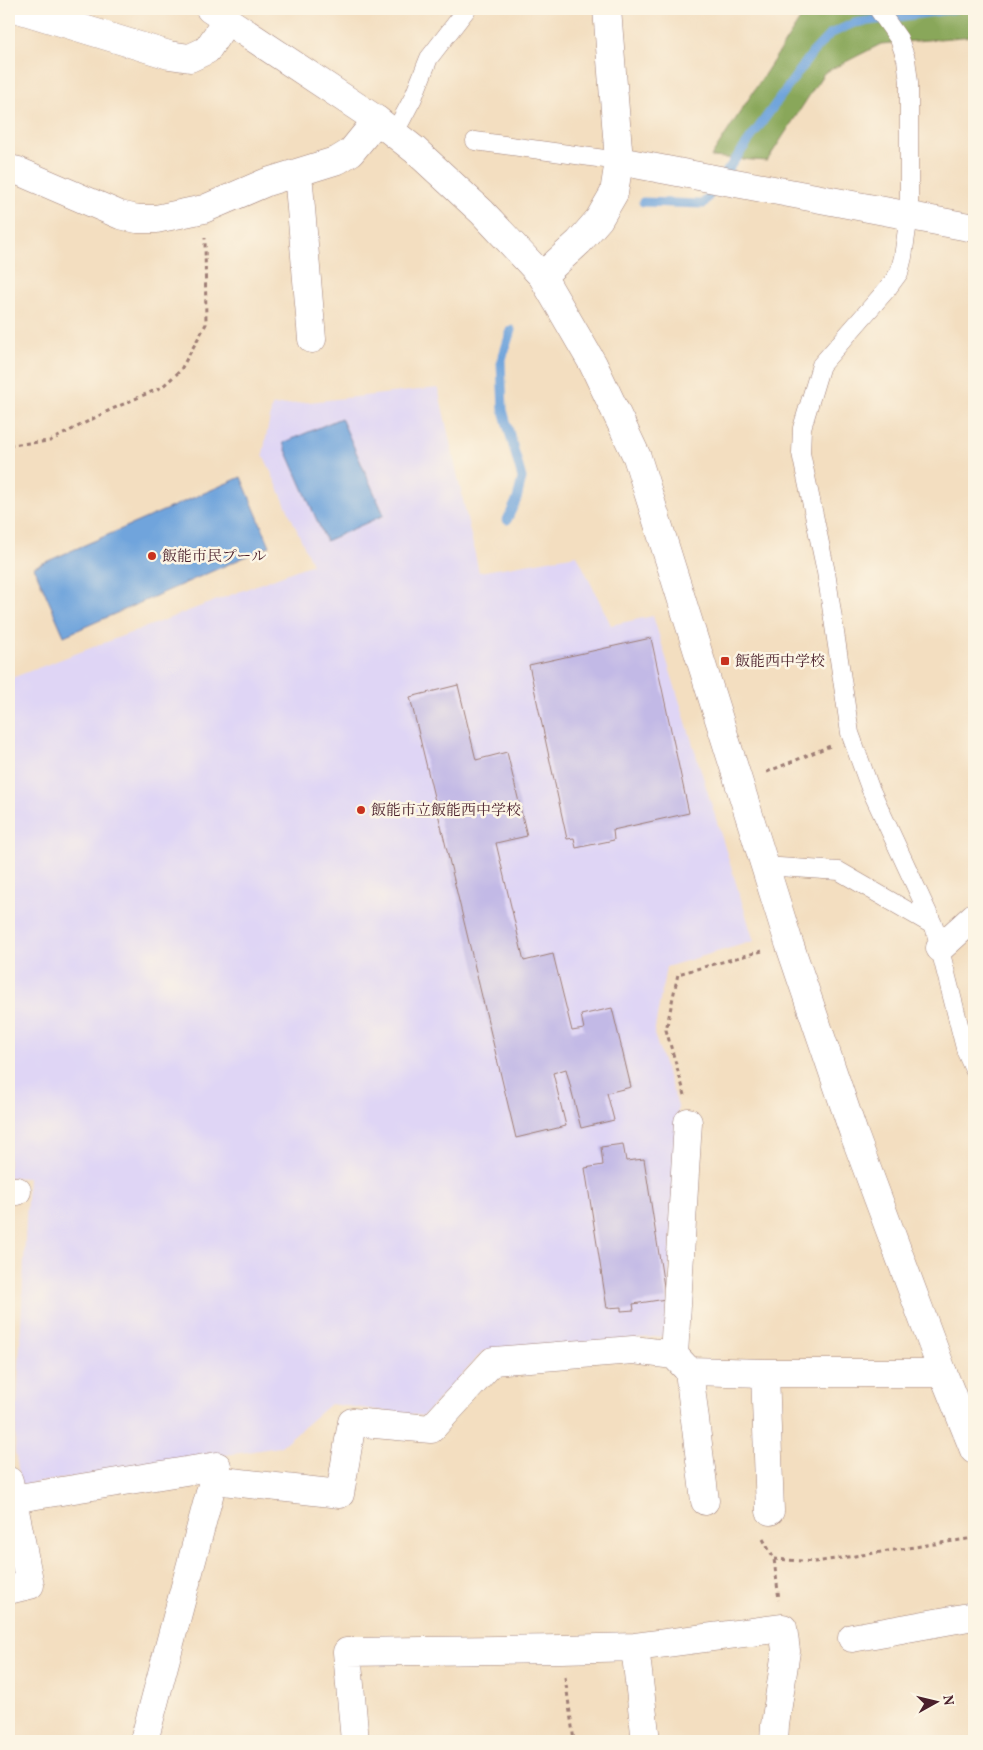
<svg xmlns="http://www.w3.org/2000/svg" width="983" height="1750" font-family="Vollkorn,'Noto Serif JP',serif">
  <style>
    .built { fill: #dfd5f5 }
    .forest { fill: #89a75a; stroke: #6a6342 }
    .water { fill: #6fa4dc; stroke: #5c6284 }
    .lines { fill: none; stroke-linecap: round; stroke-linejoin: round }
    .stream { stroke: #6fa4dc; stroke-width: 9 }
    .building { fill: #c2b9e6 }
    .lane-casing { stroke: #9e7e76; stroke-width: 19 }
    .street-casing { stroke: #9e7e76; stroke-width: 29 }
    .secondary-casing { stroke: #9e7e76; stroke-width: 29 }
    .path { stroke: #9e7e76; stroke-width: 3; stroke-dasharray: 4 4; stroke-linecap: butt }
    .lane { stroke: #fff; stroke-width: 18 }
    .street { stroke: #fff; stroke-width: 28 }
    .secondary { stroke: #fff; stroke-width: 28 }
    .poi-dot { fill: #c8321e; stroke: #fcf5e5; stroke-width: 2 }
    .labels { text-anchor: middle; stroke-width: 5; stroke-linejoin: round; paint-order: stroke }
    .poi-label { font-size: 15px; fill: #4a1f2b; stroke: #fcf5e5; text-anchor: start }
  </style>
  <rect width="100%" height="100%" fill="#fcf5e5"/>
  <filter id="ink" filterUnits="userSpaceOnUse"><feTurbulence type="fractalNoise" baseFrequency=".02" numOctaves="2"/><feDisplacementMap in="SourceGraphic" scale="10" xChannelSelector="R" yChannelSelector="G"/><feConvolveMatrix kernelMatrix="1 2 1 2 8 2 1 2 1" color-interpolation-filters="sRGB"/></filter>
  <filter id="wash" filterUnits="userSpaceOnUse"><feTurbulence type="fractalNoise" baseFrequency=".0096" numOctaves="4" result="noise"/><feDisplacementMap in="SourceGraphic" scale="20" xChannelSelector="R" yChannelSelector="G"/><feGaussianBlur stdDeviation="1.12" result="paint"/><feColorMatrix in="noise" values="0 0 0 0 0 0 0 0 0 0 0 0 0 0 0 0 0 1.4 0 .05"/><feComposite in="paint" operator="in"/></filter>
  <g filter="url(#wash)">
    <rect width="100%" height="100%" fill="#f3dec0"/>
    <!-- built -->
    <path class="built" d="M438,388l41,184 98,-17 34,70 42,-9 101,325 -88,26 -12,67 24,72 -12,230 -183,15 -60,65 -93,-12 -50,43 -259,38 -6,-34 13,-273 -19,-1v-498l303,-115 -49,-110 9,-48z"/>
    <!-- forest -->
    <path class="forest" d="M836,9h138v27l-93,8 -57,29 -57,88 -56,-4 90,-139z"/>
    <!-- water -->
    <path class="water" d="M341,418l43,97 -58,26 -43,-98z
      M241,477l29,69 -206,90 -30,-69z"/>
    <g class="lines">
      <!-- stream -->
      <path class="stream" d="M643,202l60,2 110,-152 17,-18 24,-11 102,-14
        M507,520l10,-21 5,-21 -19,-68 -2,-48 10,-32"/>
    </g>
    <g id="blocks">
      <!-- building -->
      <path class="building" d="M651,638l38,175 -76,17 1,10 -38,8 -2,-10 -7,1 -38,-174z
        M458,685l18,75 31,-8 20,84 -31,7 28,118 29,-7 19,77 12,-2 -3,-14 31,-7 19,79 -24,6 7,27 -33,8 -15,-59 -13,4 13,53 -50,12 -106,-441z
        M623,1144l3,17 18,-2 22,140 -33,5 1,6 -13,1v-4l-14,1 -22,-140 18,-3 -2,-18z"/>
    </g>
  </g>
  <g filter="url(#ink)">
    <use href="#blocks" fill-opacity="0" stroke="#9e7e76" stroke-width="1"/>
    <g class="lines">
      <defs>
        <path id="lane" d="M878,9l21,30 7,20 3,23v133l-6,42 -4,16 -11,15 -67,77 -19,63 -1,25 25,119 24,161 20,55 64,138 32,126 8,18
          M394,134l19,-36 16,-40 38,-49
          M475,141l144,20
          M764,866l75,5 95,55"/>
        <path id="street" d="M18,9l151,46 21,3 17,-8 20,-30
          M619,161l355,67
          M9,169l9,2 102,44 17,4h19l48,-10 63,-27 71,-22 13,-8 26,-32
          M298,173l14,166
          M940,948l34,-31
          M9,1191h8
          M674,1355l14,-233
          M689,1371l16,130
          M765,1373l5,138
          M214,1480l126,14 12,-72 79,7 62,-68 140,-11 41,5 15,16 76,2h178
          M12,1499l205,-33 -73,275
          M9,1590l21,-5 -21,-104
          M852,1638l122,-22
          M635,1647l11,94
          M355,1741l-8,-89 215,-3 73,-2 148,-19 3,23 -11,74 -1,16"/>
        <path id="secondary" d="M210,9l167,111 38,30 67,62 60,64 51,88 44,93 152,486 65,191 89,239 31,77
          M542,276l37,-34 20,-23 15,-26 5,-32 -12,-152"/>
      </defs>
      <!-- lane casing -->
      <use href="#lane" class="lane-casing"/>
      <!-- street casing -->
      <use href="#street" class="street-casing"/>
      <!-- secondary casing -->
      <use href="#secondary" class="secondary-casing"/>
      <!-- path -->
      <path class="path" d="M9,445l41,-4 60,-31 52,-23 18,-16 26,-47 -1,-86
        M767,772l63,-26
        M685,1095l-19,-65 12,-56 84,-23
        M763,1539l11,20 5,41
        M774,1559l41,3 159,-24
        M565,1677l9,64"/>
      <!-- lane -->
      <use href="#lane" class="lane"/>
      <!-- street -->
      <use href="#street" class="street"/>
      <!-- secondary -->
      <use href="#secondary" class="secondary"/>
    </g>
  </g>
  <!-- markers -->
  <g class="poi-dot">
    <circle cx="152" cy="556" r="5"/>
    <rect x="720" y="656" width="10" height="10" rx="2.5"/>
    <circle cx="361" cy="810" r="5"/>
  </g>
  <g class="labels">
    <!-- poi labels -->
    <g class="poi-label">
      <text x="162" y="561">飯能市民プール</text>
      <text x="735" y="666">飯能西中学校</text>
      <text x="371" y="815">飯能市立飯能西中学校</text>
    </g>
  </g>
  <!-- margin -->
  <rect width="983" height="1750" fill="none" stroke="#fcf5e5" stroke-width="30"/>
  <!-- north arrow -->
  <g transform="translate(936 1702) rotate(82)" stroke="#fcf5e5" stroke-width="4" paint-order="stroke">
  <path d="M0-4L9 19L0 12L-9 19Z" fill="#4a1f2b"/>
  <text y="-8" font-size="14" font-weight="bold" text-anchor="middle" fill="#4a1f2b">N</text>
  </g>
</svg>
